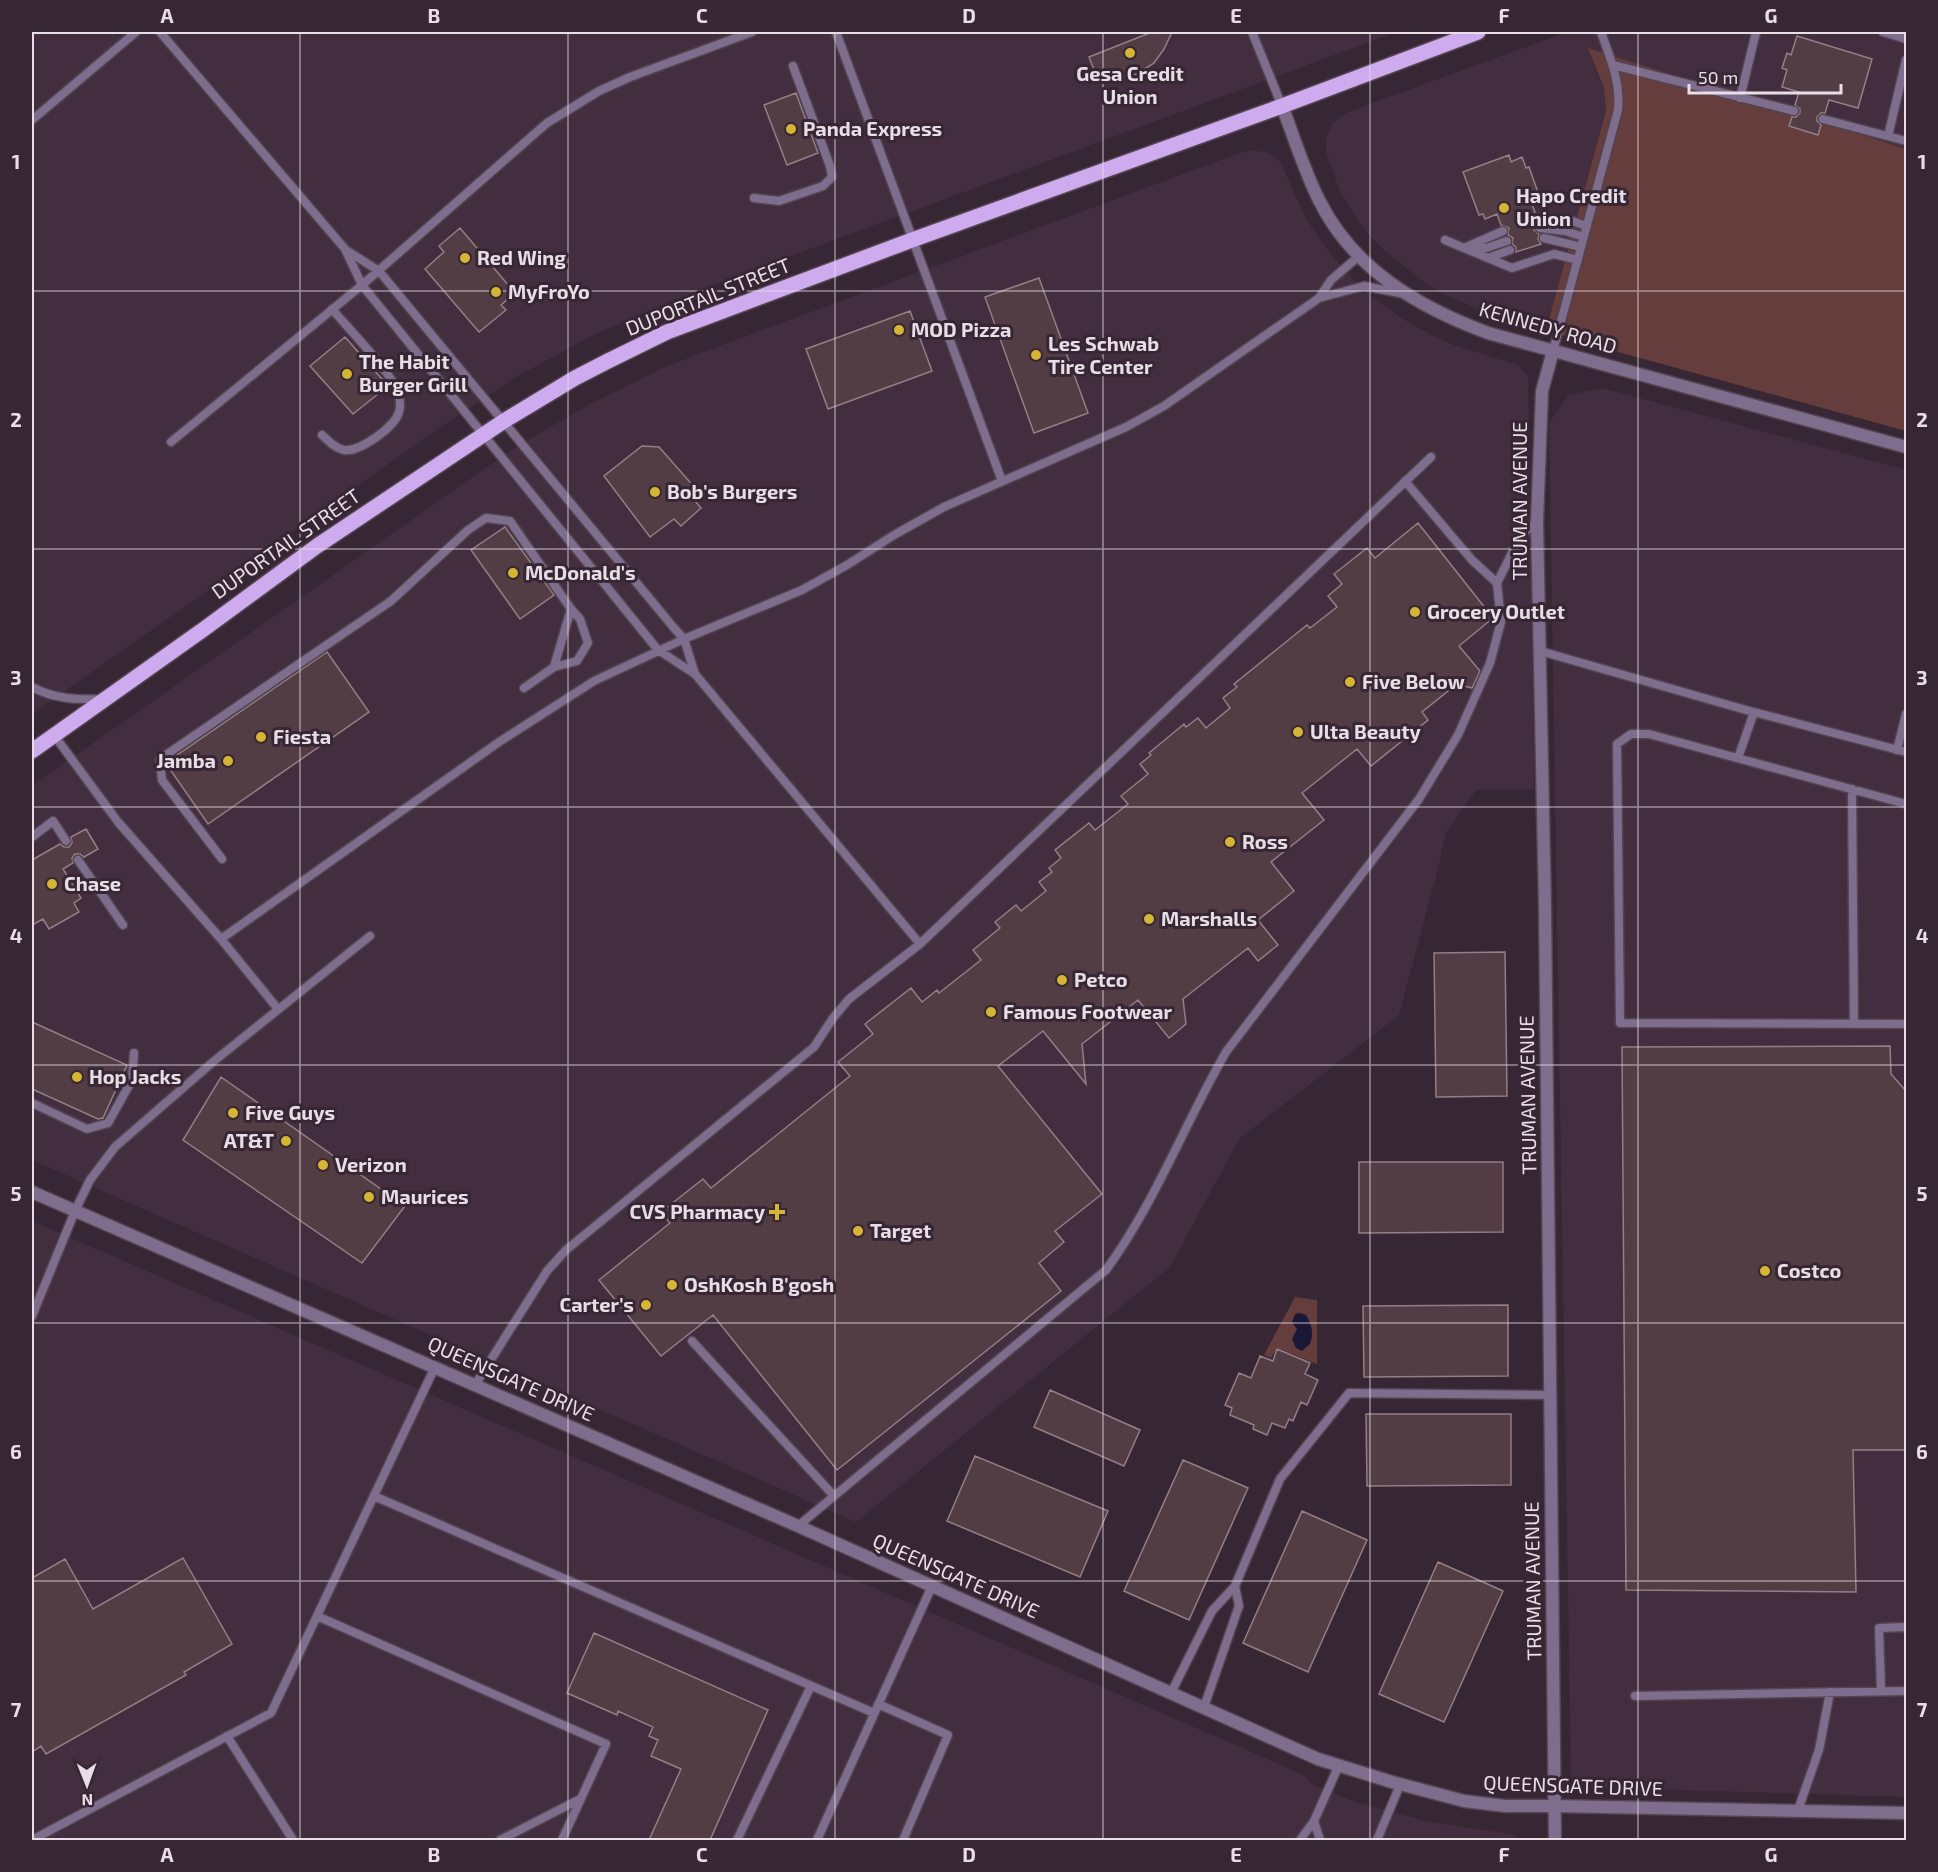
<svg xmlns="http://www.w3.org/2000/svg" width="1938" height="1872" font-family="'Exo 2',sans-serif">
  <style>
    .built { fill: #432e3f }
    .green { fill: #643d3c }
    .water { fill: #1b1837 }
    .building { fill: #513d43; stroke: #957e85; stroke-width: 1.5 }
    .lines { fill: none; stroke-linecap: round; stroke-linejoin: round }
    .service-casing { stroke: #534450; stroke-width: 11 }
    .minor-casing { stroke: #534450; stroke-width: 15 }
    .tertiary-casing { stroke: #534450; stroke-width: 15 }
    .primary-casing { stroke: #534450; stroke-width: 18 }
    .service { stroke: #7e6d8d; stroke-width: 8 }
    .minor { stroke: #7e6d8d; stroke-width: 12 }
    .tertiary { stroke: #7e6d8d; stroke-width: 12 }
    .primary { stroke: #ceabee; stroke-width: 15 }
    .grid { fill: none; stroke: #e9dee6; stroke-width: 1.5; stroke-opacity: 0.55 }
    .poi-dot { fill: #d6b534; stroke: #372734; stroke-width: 2 }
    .labels { text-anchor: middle; stroke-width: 6; stroke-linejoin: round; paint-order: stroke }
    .poi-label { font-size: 20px; font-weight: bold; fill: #e9dee6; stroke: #372734; text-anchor: start }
    .street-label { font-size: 20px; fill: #e9dee6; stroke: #372734 }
    .neatline { fill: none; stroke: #e9dee6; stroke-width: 2 }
    .grid-label { font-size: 20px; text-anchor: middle; font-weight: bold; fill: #e9dee6 }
  </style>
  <rect width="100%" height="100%" fill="#372734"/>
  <!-- built -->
  <path class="built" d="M32,32h1364l-624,231 -100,38 -79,34 -77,42 -78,52 -406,285z
    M1567,32h339v117l-318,-101 18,47v16l-60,219 -63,-19 -37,-16 -21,-12 -42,-34 -19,-20 -24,-37 -14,-40v-13l6,-15 16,-12z
    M1253,150l16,3 12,10 24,54 18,27 25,30 22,21 31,23 32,18 20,9 65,20 10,11 6,413 -58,1 -31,44 -6,30 -40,151 -160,124 -69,128 -314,255 -824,-362v-374l478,-335 78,-46 73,-36 40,-16 539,-200z
    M1602,388l304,82v1327l-325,-10 -10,-11 -22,-1353 20,-28z
    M32,1221l1272,554 7,9 47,19 72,19 80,12 11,6h-1489z"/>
  <!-- green -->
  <path class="green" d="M1588,48l318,101v282l-284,-78 -76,-23 60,-219 -2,-23z
    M1295,1297l22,3v64l-40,-16 -6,10 -7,-3z"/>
  <!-- water -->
  <path class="water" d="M1300,1313l6,2c6,10 8,18 4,29l-8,7 -6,-3 -4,-9 5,-10 -5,-7 3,-8z"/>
  <!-- building -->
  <path class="building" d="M1152,32h20l-8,17 -10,14 -17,11 -20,4 -21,-3 -7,-18z
    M1797,36l75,23 -14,49 -29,-8 -4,13h-4l-4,4v4l4,4 -3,10 -29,-9 3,-9h4l4,-4v-4l-5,-4 4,-13 -17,-5 5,-17 -5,-2 5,-15 4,2z
    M796,93l22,60 -31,12 -23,-60z
    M1509,155l2,7 11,-5 4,11 3,-1 11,31 -9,4 4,10 -4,6 4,6 -1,6 5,4 -1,5 3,5 -25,8v-5l-4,-3 1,-6 -5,-3 1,-7 -8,-3 -4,-11 -12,5 -2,-5 -4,1 -16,-43z
    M460,228l55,65 -14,12 5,5 -27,22 -54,-63 19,-17 -5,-6z
    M1039,278l49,135 -54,20 -49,-136z
    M910,311l22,60 -104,38 -22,-60z
    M345,337l43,49 -35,28 -43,-48z
    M642,446l17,1 38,43 -7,5 11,13 -20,18 -7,-7 -24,18 -46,-61z
    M1418,523l75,95 -34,28 21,25 -8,17 -15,-4 -35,28 6,8 -57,46 -14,-17 -55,44 22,27 -53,42 23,29 -36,29 20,25 -20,16 -10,-13 -65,51 3,25 -17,14 -31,-38 -56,44 4,40 -43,-53 -45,35 104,128 -47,37 9,11 -25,21 22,28 -224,179 -124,-155 -52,41 -62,-76 71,-57 -9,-11 42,-33 8,9 139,-112 -12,-14 35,-28 -8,-10 46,-36 11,14 15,-12 2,3 42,-33 -8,-10 27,-22 -5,-6 21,-17 5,6 25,-20 -7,-9 13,-10 -3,-4 12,-10 -6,-8 34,-27 6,7 33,-26 -7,-8 27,-22 -8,-10 11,-9 -2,-2 35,-29 2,3 12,-9 8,10 24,-20 -7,-10 14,-11 -3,-3 73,-59 3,3 27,-21 -9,-11 14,-12 -8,-10 33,-26 8,10z
    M505,527l49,68 -34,24 -49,-69z
    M327,652l42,60 -161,112 -41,-59v-3z
    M86,829l12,20 -14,8 -4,-3h-5l-3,4 1,5 -10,6 18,29 -7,5 5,9 -30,17 -6,-10 -11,6v-65l28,-16 4,3h5l3,-4 -1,-6z
    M1505,952l2,144 -71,1 -2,-144z
    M32,1022l95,43 -24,53 -5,1 -66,-30z
    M1890,1046l1,28 15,17v359h-53l3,142 -230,-2 -4,-543z
    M221,1077l184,129 -43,57 -179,-123z
    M1359,1162h144v70l-144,1z
    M1508,1305v71l-144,1 -1,-71z
    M1277,1349l33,14 -5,11 13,6 -11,25 -6,-3 -8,19 -4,-2 -4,9 -13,-5 -5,12 -14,-6 1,-4 -24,-10 2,-7 -7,-3 14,-32 12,5 9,-22 13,5z
    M1050,1390l90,40 -16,36 -90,-39z
    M1366,1414h145v71l-144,1z
    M975,1456l133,55 -28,66 -133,-56z
    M1183,1460l65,28 -59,132 -65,-29z
    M1302,1511l65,29 -59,132 -65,-29z
    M183,1558l49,86 -48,28 2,3 -140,79 -5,-8 -9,6v-174l33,-19 28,50z
    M1438,1562l65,29 -59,131 -65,-28z
    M594,1633l174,77 -58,130h-61l32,-71 -30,-13 7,-16 -9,-4 4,-9 -35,-16 -1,4 -50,-22z"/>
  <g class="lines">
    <defs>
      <path id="service" d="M160,32l185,217 17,36 296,365 37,24 225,270
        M836,32l166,449
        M1252,32l30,74
        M1883,32l23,7
        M1613,65l181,46
        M1740,98l16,-66
        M1823,119l83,22
        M32,120l104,-88
        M1888,136l18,-76
        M754,198l25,3 44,-15 9,-9 -2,-11 -37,-100
        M1537,218l32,2 18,6
        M1540,228l25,3 19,6
        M1544,238l37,9
        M1445,240l19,8 39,-17
        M1464,248l24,10 22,-8
        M1468,248h18l21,-7
        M346,250l33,21 295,357 10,11 11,35
        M1488,258l24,10 42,-14 24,6
        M1319,298l45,-12 36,7
        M1553,351l65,-241c3,-28 -8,-52 -17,-78
        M322,435c7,6 12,13 22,15 16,2 51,-23 55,-38 2,-6 1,-13 -1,-19 -5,-19 -51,-66 -66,-84
        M171,442l191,-157 185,-162 52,-32 31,-14 122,-45
        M1497,583l24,-48 16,-13
        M1540,651l206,59 160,42
        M554,667l17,-58
        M32,687c22,12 46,13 71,12
        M54,735l64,87 103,117 57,70
        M1897,750l9,-36
        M1738,758l16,-46
        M1852,789l2,235
        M1906,804l-257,-70h-18l-14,10 3,279 286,1
        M32,837l21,-16 13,20
        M222,859l-60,-79 -2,-21 231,-158 77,-71 18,-12 24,3 61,88 9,10 8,24 -11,18 -23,6 -30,21
        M78,860l45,65
        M221,939l278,-197 95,-61 90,-42 118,-49 45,-25 47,-30 50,-28 182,-80 38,-21 155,-108 12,-18 28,-24
        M32,1103l55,26 21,-6 24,-43 2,-27
        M32,1316l43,-105 15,-31 25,-33 99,-86 156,-125
        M692,1341l142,155
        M475,1385l72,-114 19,-21 248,-203 19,-29 16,-19 71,-55 511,-487
        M374,1496l500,217
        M798,1526l308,-256c48,-65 79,-147 120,-218l193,-253 39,-64 32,-72 11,-41 -4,-39 -25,-23 -67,-79
        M317,1616l289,128 -44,96
        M1881,1691l-2,-63 27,-1
        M1171,1693l41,-82 23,-25 45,-107 69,-86 201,2
        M1635,1696l271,-5
        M878,1704l70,31 -45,105
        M1204,1707l35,-101 -4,-20
        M227,1736l66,104
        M1798,1810l21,-60 11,-58
        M32,1840l239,-127 164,-346
        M500,1840l80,-41
        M737,1840l74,-154
        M817,1840l115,-254
        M1300,1840l14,-19
        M1320,1840l-6,-19 25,-56
        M1377,1840l23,-55"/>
      <path id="minor" d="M1553,351l-11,40 -5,131 8,385 10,933
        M1554,1806l352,7"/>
      <path id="tertiary" d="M1282,106c12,31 22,64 37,94 34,69 99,107 169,133l418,114
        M32,1192l766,334 520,233 74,23 72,19 41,5h49"/>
      <path id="primary" d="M32,751l172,-122 113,-83 187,-125 71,-43 33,-17 59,-29 245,-92 370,-134 196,-74"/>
    </defs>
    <!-- service casing -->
    <use href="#service" class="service-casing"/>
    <!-- minor casing -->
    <use href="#minor" class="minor-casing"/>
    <!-- tertiary casing -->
    <use href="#tertiary" class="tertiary-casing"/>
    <!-- primary casing -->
    <use href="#primary" class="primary-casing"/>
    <!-- service -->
    <use href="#service" class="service"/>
    <!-- minor -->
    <use href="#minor" class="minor"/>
    <!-- tertiary -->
    <use href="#tertiary" class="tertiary"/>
    <!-- primary -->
    <use href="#primary" class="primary"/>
  </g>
  <!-- grid -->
  <path class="grid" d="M300,32v1808M568,32v1808M835,32v1808M1103,32v1808M1370,32v1808M1638,32v1808M32,291h1874M32,549h1874M32,807h1874M32,1065h1874M32,1323h1874M32,1581h1874"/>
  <!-- markers -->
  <g class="poi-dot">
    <circle cx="1130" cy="53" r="6"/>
    <circle cx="791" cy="129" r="6"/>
    <circle cx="1504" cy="208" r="6"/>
    <circle cx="465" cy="258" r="6"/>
    <circle cx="496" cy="292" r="6"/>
    <circle cx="899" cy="330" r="6"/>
    <circle cx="1036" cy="355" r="6"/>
    <circle cx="347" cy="374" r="6"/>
    <circle cx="655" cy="492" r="6"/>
    <circle cx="513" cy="573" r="6"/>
    <circle cx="1415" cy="612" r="6"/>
    <circle cx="1350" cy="682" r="6"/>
    <circle cx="1298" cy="732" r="6"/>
    <circle cx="261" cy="737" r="6"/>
    <circle cx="228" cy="761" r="6"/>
    <circle cx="1230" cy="842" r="6"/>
    <circle cx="52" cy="884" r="6"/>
    <circle cx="1149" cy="919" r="6"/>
    <circle cx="1062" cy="980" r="6"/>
    <circle cx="991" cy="1012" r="6"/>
    <circle cx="77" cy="1077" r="6"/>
    <circle cx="233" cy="1113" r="6"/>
    <circle cx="286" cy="1141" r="6"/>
    <circle cx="323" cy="1165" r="6"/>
    <circle cx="369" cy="1197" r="6"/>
    <path d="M774 1203h6v6h6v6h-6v6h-6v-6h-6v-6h6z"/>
    <circle cx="858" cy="1231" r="6"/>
    <circle cx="1765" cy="1271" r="6"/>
    <circle cx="672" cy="1285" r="6"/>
    <circle cx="646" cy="1305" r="6"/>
  </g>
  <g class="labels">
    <!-- poi labels -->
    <g class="poi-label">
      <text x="1130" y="81" text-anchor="middle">Gesa Credit<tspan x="1130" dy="23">Union</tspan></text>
      <text x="803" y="136">Panda Express</text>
      <text x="1516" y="203">Hapo Credit<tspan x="1516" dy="23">Union</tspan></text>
      <text x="477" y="265">Red Wing</text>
      <text x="508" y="299">MyFroYo</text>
      <text x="911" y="337">MOD Pizza</text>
      <text x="1048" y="351">Les Schwab<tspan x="1048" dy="23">Tire Center</tspan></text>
      <text x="359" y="369">The Habit<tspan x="359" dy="23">Burger Grill</tspan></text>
      <text x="667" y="499">Bob's Burgers</text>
      <text x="525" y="580">McDonald's</text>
      <text x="1427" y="619">Grocery Outlet</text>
      <text x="1362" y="689">Five Below</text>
      <text x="1310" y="739">Ulta Beauty</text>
      <text x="273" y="744">Fiesta</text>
      <text x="216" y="768" text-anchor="end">Jamba</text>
      <text x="1242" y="849">Ross</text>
      <text x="64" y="891">Chase</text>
      <text x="1161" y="926">Marshalls</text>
      <text x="1074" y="987">Petco</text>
      <text x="1003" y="1019">Famous Footwear</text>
      <text x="89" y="1084">Hop Jacks</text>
      <text x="245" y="1120">Five Guys</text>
      <text x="274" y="1148" text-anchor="end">AT&amp;T</text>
      <text x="335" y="1172">Verizon</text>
      <text x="381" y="1204">Maurices</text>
      <text x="765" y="1219" text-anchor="end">CVS Pharmacy</text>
      <text x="870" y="1238">Target</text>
      <text x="1777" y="1278">Costco</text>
      <text x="684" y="1292">OshKosh B'gosh</text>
      <text x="634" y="1312" text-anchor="end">Carter's</text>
    </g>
    <!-- street labels -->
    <g class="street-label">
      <text transform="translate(708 297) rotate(-22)" y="7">DUPORTAIL STREET</text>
      <text transform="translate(1548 328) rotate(16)" y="7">KENNEDY ROAD</text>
      <text transform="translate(1520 501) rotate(-90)" y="7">TRUMAN AVENUE</text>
      <text transform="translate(286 544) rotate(-35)" y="7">DUPORTAIL STREET</text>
      <text transform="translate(1528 1095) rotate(-91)" y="7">TRUMAN AVENUE</text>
      <text transform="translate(511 1379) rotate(24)" y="7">QUEENSGATE DRIVE</text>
      <text transform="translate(956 1576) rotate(24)" y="7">QUEENSGATE DRIVE</text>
      <text transform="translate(1533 1581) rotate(-91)" y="7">TRUMAN AVENUE</text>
      <text transform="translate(1573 1786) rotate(2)" y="7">QUEENSGATE DRIVE</text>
    </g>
  </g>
  <!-- border -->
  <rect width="1938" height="1872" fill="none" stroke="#372734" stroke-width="66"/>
  <!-- north arrow -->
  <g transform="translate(87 1785) rotate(179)" stroke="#372734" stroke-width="4.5" paint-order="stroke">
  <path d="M0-4.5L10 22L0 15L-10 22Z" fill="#e9dee6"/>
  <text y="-9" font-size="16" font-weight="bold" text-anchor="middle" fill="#e9dee6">N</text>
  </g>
  <!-- scale -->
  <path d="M1689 84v9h152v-9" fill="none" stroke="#e9dee6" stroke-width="3"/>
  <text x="1698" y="84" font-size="18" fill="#e9dee6" stroke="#372734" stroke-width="4.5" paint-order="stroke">50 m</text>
  <rect x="33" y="33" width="1872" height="1806" class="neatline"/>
  <g class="grid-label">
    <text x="167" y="23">A</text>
    <text x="434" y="23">B</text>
    <text x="702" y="23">C</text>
    <text x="969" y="23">D</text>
    <text x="1236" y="23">E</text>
    <text x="1504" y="23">F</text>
    <text x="1771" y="23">G</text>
    <text x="16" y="169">1</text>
    <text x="1922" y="169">1</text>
    <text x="16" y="427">2</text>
    <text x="1922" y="427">2</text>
    <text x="16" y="685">3</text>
    <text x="1922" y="685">3</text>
    <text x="16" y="943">4</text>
    <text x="1922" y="943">4</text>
    <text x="16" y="1201">5</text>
    <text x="1922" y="1201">5</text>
    <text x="16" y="1459">6</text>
    <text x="1922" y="1459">6</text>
    <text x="16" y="1717">7</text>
    <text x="1922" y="1717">7</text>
    <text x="167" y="1862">A</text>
    <text x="434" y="1862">B</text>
    <text x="702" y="1862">C</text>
    <text x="969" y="1862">D</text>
    <text x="1236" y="1862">E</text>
    <text x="1504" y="1862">F</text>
    <text x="1771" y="1862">G</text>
  </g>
</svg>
